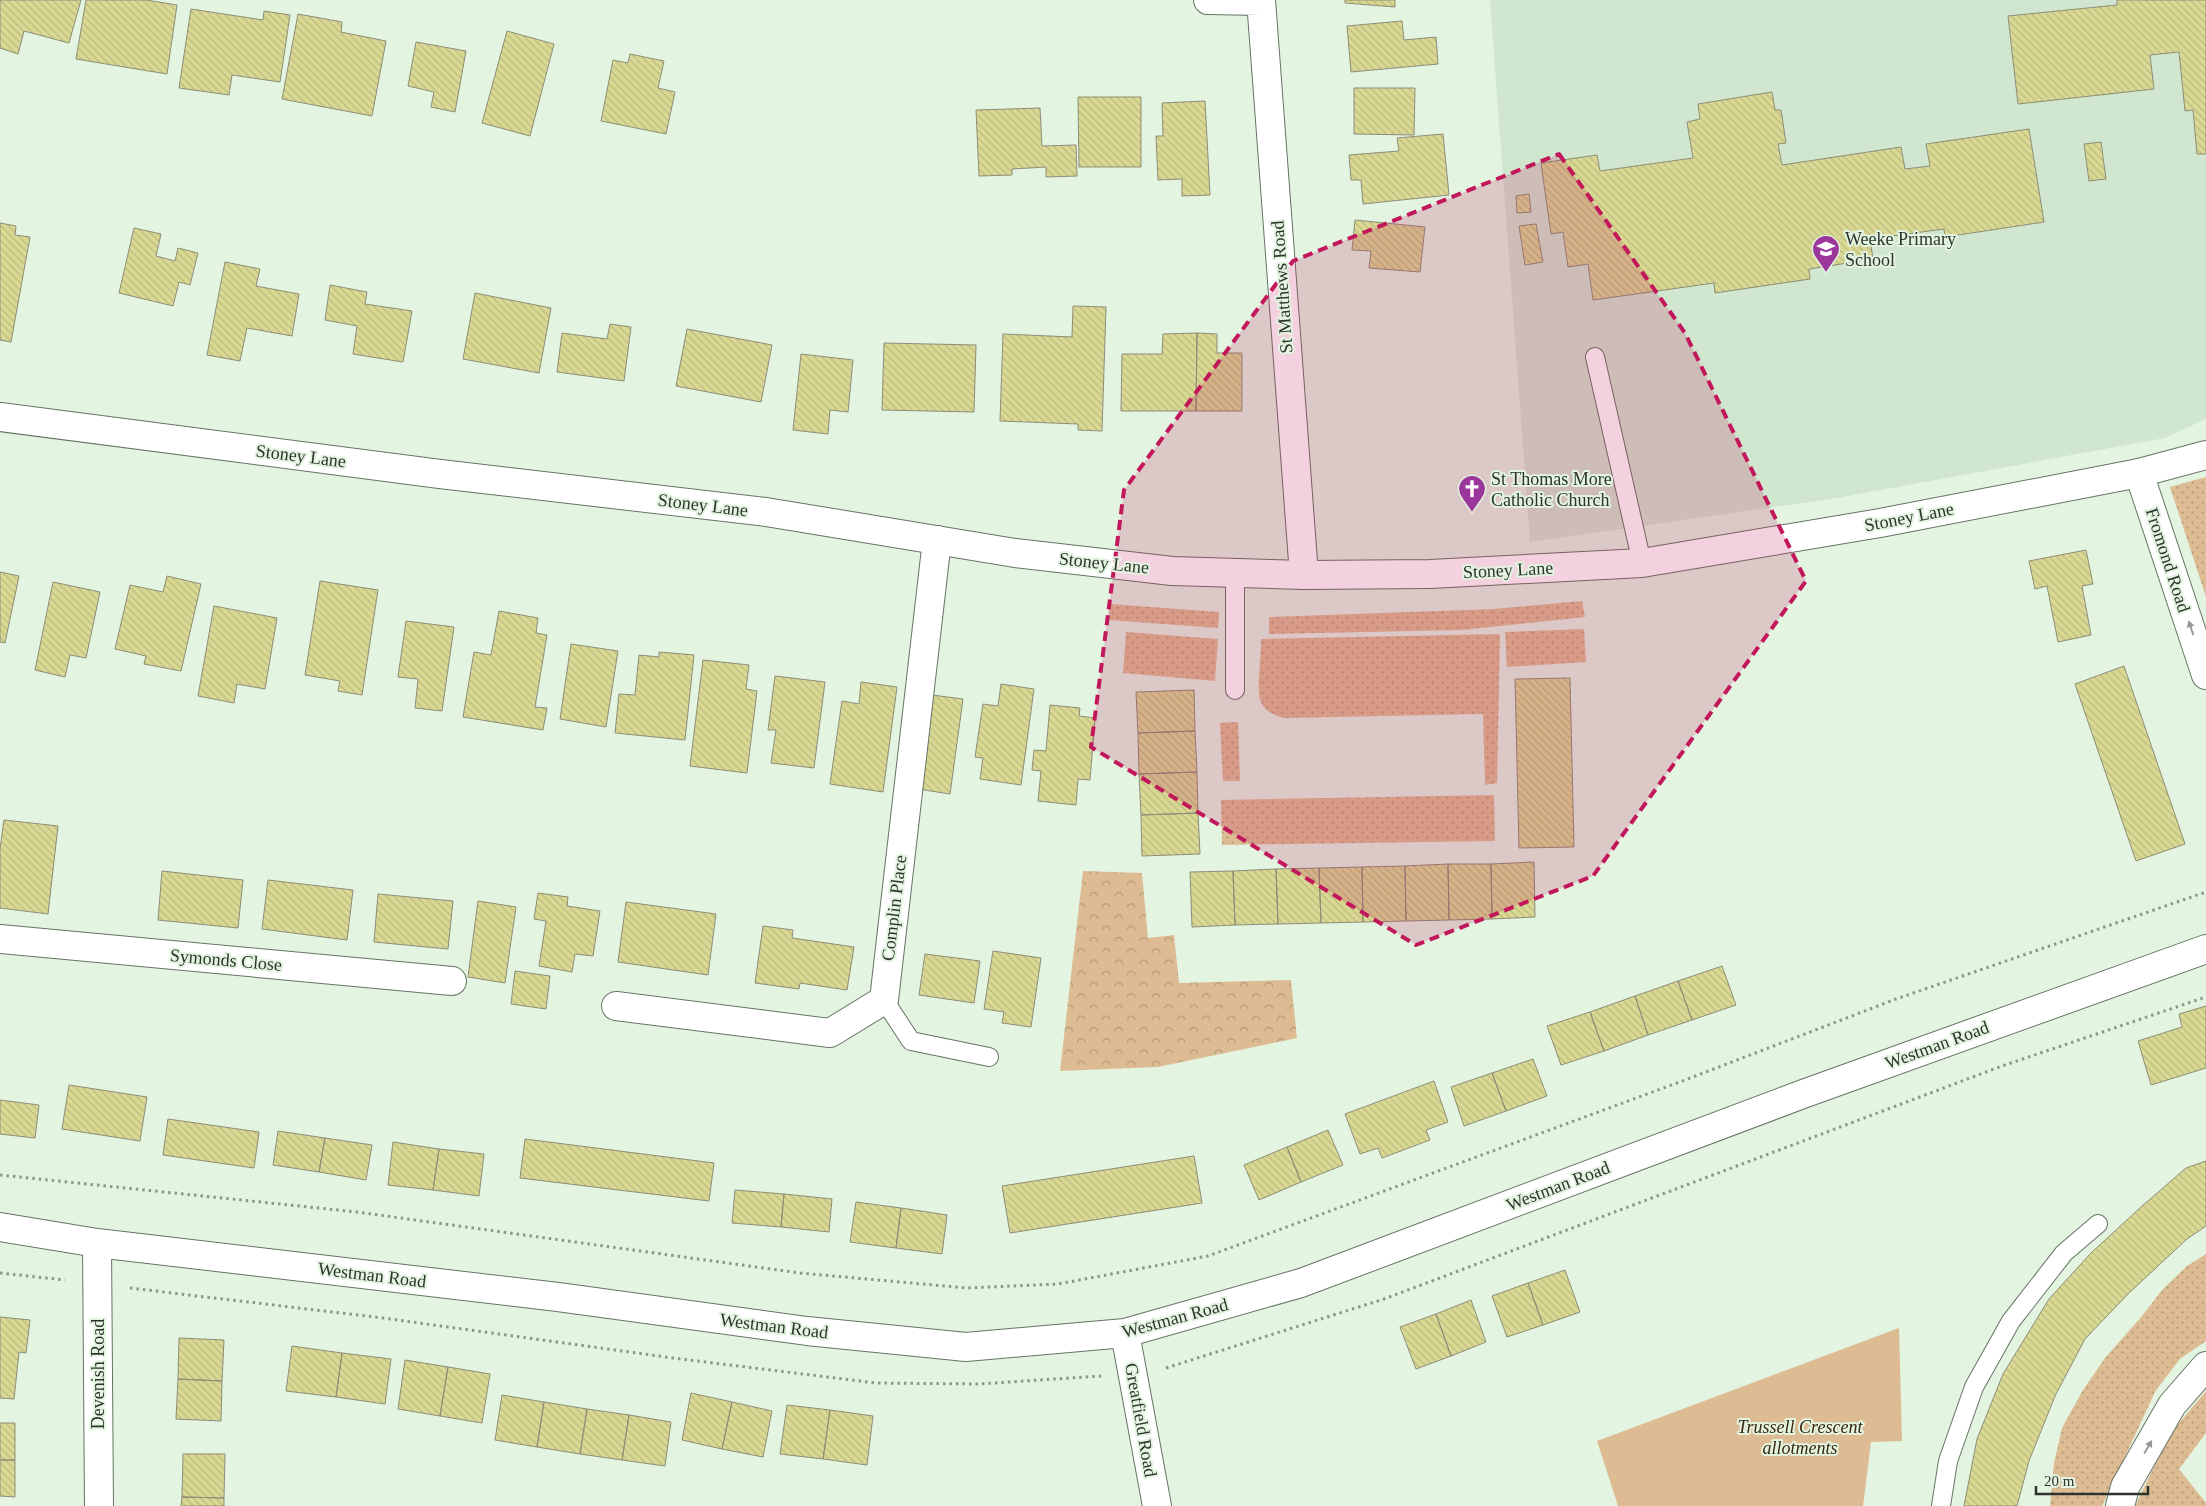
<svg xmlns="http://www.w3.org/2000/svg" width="2206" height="1506" font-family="'Times New Roman',serif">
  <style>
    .built { fill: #d0e6ce }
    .grass { fill: url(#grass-dots) }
    .forest { fill: url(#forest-crowns) }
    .garden { fill: #ddbc94 }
    .building { fill: url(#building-back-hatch); stroke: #8d8d78 }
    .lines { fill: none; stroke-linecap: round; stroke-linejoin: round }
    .service-casing { stroke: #667464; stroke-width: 20 }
    .minor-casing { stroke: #667464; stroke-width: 30 }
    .tertiary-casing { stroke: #667464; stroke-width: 30 }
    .path { stroke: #8b978a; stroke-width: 3; stroke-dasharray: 2.5 4; stroke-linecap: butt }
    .service { stroke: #fff; stroke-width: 18 }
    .minor { stroke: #fff; stroke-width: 28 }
    .tertiary { stroke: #fff; stroke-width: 28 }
    .oneway { fill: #969a96 }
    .marked { fill: #c2185b; fill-opacity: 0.2; stroke: #c2185b; stroke-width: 4; stroke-dasharray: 10 6; stroke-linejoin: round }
    .labels { text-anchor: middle; stroke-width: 4; stroke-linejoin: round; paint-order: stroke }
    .poi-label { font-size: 18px; fill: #2e342d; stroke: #e3f4e1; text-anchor: start }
    .street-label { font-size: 18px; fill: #2e342d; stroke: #e3f4e1 }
    .park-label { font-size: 18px; font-style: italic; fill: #39270d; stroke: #e3f4e1 }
  </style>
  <defs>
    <pattern id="grass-dots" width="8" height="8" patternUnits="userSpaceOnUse" patternTransform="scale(1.25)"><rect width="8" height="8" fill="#ddbc94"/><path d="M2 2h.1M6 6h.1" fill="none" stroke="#b49a79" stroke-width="1.8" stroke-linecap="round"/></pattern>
    <pattern id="forest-crowns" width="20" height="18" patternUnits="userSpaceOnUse" patternTransform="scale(1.25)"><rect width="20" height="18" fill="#ddbc94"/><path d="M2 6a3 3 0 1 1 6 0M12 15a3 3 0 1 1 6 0" fill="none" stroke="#b49a79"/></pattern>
    <pattern id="building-back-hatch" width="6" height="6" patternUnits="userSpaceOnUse" patternTransform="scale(1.25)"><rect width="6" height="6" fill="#dad993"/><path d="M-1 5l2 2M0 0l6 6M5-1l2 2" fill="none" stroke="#bbbb7f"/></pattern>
  </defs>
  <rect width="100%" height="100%" fill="#e3f4e1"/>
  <!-- built -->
  <path class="built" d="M1490,0h716v419l-41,19 -328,60 -307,44z"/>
  <!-- grass -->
  <path class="grass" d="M2206,477v120l-36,-110z
    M1582,601l3,16 -123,13 -193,4v-17l225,-8z
    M1110,604l109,8 -1,16 -109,-8z
    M1584,629l2,33 -79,5 -2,-35z
    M1126,632l92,7 -3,42 -92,-8z
    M1500,634l-3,149 -12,2 -2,-71 -200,4c-25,-8 -25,-18 -24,-43 1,-12 2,-24 2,-36z
    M1238,722l2,59h-17l-3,-58z
    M1494,795l1,46 -273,4 -1,-45z
    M2206,1254v87l-26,18 -24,31 -54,116h-52l4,-43 8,-35 21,-38 22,-32 37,-42 20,-26 25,-24z
    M2206,1391v42l-27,36 27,34v3h-71l35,-72z"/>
  <!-- forest -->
  <path class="forest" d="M1083,871l59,2 6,65 26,-3 5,48 112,-3 6,58 -139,29 -98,4z"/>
  <!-- garden -->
  <path class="garden" d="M1899,1328l3,113 -31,1 -8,64h-245l-21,-65z"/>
  <!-- building -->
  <path class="building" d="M0,0h81l-12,43 -45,-12 -6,23 -18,-6z
    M86,0h60l31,5 -10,69 -91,-15z
    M1345,0h50v7l-50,-4z
    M2117,0h89v154h-9l-4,-44 -8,1 -6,-59 -29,3 4,34 -136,15 -10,-88 109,-11z
    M191,9l72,11 1,-9 26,4 -10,67 -48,-7 -3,20 -50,-7z
    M298,14l44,8 -1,10 45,9 -14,75 -90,-17z
    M1402,21l2,19 32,-3 2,27 -87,8 -4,-46z
    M507,31l47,13 -24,92 -48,-13z
    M416,42l50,9 -11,61 -24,-5 3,-15 -26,-6z
    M630,54l34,7 -6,27 17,4 -9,42 -65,-13 12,-61 15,3z
    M1354,88h61l-1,47 -60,-1z
    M1772,92l3,18h6l5,33 -8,1 4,21 119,-18 4,22 25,-3 -4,-22 103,-15 15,93 -99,15 -1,-8 -74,10 3,20 -64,10 1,10 -95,14 -1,-10 -121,17 -5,-36 -20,3 -5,-35 -12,2 -10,-71 56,-8 3,16 93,-13 -6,-36 13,-3 -2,-15z
    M1078,97h63v70h-62z
    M1205,101l5,94 -28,1v-17l-24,1 -2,-44h7l-1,-33z
    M1040,108l2,38 34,-1 1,31 -31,1v-10l-34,2v6l-33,1 -3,-66z
    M1443,134l6,61 -86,9 -2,-24h-10l-2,-25 50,-4 -2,-13z
    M2101,142l5,37 -17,2 -5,-37z
    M1529,194l2,18 -14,1 -1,-17z
    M1355,220l70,7 -5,45 -51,-4 2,-17 -19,-1z
    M0,223l16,3 -1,9 15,2 -19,105 -11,-2z
    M1536,224l7,38 -18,3 -6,-39z
    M134,228l27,6 -5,22 19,5 3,-13 20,5 -8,32 -11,-3 -6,24 -54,-13z
    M225,262l35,7 -4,17 43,8 -7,42 -45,-8 -7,33 -33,-6z
    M330,285l37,7 -2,12 47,7 -9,51 -50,-8 4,-28 -32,-6z
    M475,293l76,15 -12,65 -76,-14z
    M1073,306l33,1 -4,124 -24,-1v-6l-78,-3 3,-87 69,3z
    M610,324l21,3 -7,54 -67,-9 5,-39 45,6z
    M687,329l85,16 -11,57 -85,-16z
    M1197,333l20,1v19h25v58h-46z
    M1197,333l-1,78h-75l1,-57h40l1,-20z
    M884,343l92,2 -2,67 -92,-2z
    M801,354l52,6 -5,52 -18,-2 -2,24 -35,-4z
    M2086,550l7,34 -11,2 9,49 -33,7 -11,-56 -12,3 -6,-28z
    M0,572l19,4 -14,67 -5,-1z
    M167,576l34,8 -20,87 -37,-7 2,-8 -31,-7 15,-64 33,7z
    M320,581l58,9 -16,105 -24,-4 2,-10 -35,-6z
    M53,582l47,10 -14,66 -16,-3 -5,22 -30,-7z
    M214,606l63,12 -12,71 -28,-5 -3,19 -36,-7z
    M499,611l39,7 -2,15 11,2 -12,72 12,1 -4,22 -80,-13 11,-65 17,3z
    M406,621l48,6 -12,84 -27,-3 3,-29 -20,-2z
    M571,644l47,7 -12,76 -46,-8z
    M659,652l35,3 -9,85 -70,-7 4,-39 16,1 4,-40 20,2z
    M703,660l46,5 -3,24 11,2 -10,82 -57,-7z
    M2124,666l61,178 -49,17 -61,-177z
    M775,676l50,6 -11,86 -43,-5 5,-33h-8z
    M1570,678l4,169 -55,1 -4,-169z
    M861,682l36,5 -14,105 -53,-8 12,-83 17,3z
    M1001,684l33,5 -13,96 -41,-6 3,-21 -8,-1 8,-53 15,2z
    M1194,690l1,41 -57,2 -2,-41z
    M932,695l31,4 -13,95 -32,-5z
    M1050,705l30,3 -1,8 16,2 -5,62 -12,-1 -2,26 -38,-4 3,-30 -9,-1 2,-20 12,1z
    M1195,731l2,41 -58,2 -1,-41z
    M1197,772l1,41 -57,2 -2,-41z
    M1198,813l2,41 -58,2 -1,-41z
    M4,820l54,6 -10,88 -48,-6v-59z
    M1534,862l1,55 -43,2 -1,-55z
    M1448,864l1,56 -43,1 -1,-55z
    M1448,864h43l1,55 -43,1z
    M1405,866l1,55 -43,1 -1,-55z
    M1362,867l1,55 -42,1 -2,-55z
    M1319,868l2,55 -43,1 -2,-55z
    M1276,869l2,55 -43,1 -2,-54z
    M162,871l81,9 -5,48 -80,-8z
    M1233,871l2,54 -43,2 -2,-55z
    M268,880l85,10 -6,50 -85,-11z
    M538,893l30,4 -1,9 33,5 -7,45 -18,-2 -3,18 -33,-6 7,-45 -12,-2z
    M378,894l75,7 -5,48 -74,-7z
    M478,901l38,6 -11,76 -37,-6z
    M626,902l90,12 -8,61 -90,-13z
    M763,926l30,4 -1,8 62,9 -7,43 -47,-7 -1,6 -44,-6z
    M993,951l48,7 -10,69 -29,-4 2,-11 -20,-3z
    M925,954l55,7 -6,42 -55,-8z
    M1722,966l14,39 -44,15 -14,-39z
    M515,971l35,5 -4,33 -35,-5z
    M1678,981l14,39 -44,15 -13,-39z
    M1635,996l13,39 -44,16 -14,-39z
    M2206,1006v62l-55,17 -13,-44 44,-14 -3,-13z
    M1590,1012l14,39 -43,14 -14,-39z
    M1533,1059l14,37 -41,15 -14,-38z
    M1492,1073l14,38 -42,15 -13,-39z
    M1434,1081l14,41 -22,8 4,10 -48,18 -4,-10 -18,6 -15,-40z
    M69,1085l78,12 -7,44 -78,-12z
    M0,1100l39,5 -4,33 -35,-4z
    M168,1119l91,13 -5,36 -91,-13z
    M1328,1130l15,35 -42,17 -14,-35z
    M278,1131l47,7 -6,34 -46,-7z
    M325,1138l47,7 -6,35 -47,-8z
    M525,1139l189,24 -5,38 -189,-23z
    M393,1142l46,7 -6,41 -45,-5z
    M1287,1147l14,35 -42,18 -15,-35z
    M439,1149l45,5 -5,42 -46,-6z
    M1194,1156l8,47 -192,30 -8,-47z
    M2206,1161v65l-19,13 -59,55 -43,45 -30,57 -26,65 -12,45h-53l13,-67 26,-65 46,-75 42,-46 50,-46 45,-39z
    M735,1190l49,4 -3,33 -49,-4z
    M784,1194l48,5 -3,33 -48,-5z
    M856,1202l45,6 -5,40 -46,-6z
    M901,1208l46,7 -5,39 -46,-6z
    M1565,1270l15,42 -37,13 -15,-42z
    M1528,1283l15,42 -36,12 -15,-41z
    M1471,1300l15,42 -35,14 -15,-42z
    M1436,1314l15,42 -35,13 -16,-42z
    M0,1317l30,3 -4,33 -7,-1 -5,47 -14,-1z
    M179,1338l45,2 -2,41 -44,-2z
    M292,1346l50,7 -6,44 -50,-6z
    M342,1353l49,6 -6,45 -49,-7z
    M405,1360l43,7 -8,49 -42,-7z
    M448,1367l42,7 -8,49 -42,-7z
    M178,1379l44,2 -1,40 -45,-2z
    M691,1393l41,9 -10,47 -40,-9z
    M502,1395l42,7 -7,45 -42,-7z
    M544,1402l43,7 -7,45 -43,-7z
    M732,1402l40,9 -9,46 -41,-8z
    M787,1405l43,5 -7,49 -43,-5z
    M587,1409l42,6 -7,45 -42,-6z
    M830,1410l43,6 -6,49 -44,-6z
    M629,1415l42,7 -6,44 -43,-6z
    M0,1423h15v37h-15z
    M183,1454h42l-1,44 -42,-1z
    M0,1460h15v37l-15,-1z
    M182,1497l42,1v8h-43z"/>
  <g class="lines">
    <defs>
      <path id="service" d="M1595,357l47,206
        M1235,573v117
        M884,1000l27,41 78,16
        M1941,1506l7,-45 26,-74 37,-66 53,-68 34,-29"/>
      <path id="minor" d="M1208,0l53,1
        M1261,0l43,575
        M2139,473l67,202
        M0,939l452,42
        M616,1006l214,27 54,-33 53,-460
        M0,1227l97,16 461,54 249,34 159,16 159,-14 176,-50 502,-189 403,-145
        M97,1243l2,263
        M1125,1333l32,173
        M2120,1506l5,-19 47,-82 34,-39"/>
      <path id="tertiary" d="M0,417l440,57 326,38 249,41 157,18 132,4 126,-1 212,-11 238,-40 259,-50 67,-18"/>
    </defs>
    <!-- service casing -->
    <use href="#service" class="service-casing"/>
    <!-- minor casing -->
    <use href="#minor" class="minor-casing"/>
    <!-- tertiary casing -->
    <use href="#tertiary" class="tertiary-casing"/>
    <!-- path -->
    <path class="path" d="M0,1175l357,37 443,61 167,15 91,-4 150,-28 477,-176 211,-81 310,-107
      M0,1273l65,7
      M130,1288l253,30 290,40 203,25 102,1 123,-8
      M1166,1368l218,-69 618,-233 204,-69"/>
    <!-- service -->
    <use href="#service" class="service"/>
    <!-- minor -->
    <use href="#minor" class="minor"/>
    <!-- tertiary -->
    <use href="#tertiary" class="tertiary"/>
  </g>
  <!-- one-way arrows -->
  <defs><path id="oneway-solid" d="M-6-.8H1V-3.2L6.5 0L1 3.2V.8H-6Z" transform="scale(1.25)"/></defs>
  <g class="oneway">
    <use href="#oneway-solid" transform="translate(2191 628) rotate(-108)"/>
    <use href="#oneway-solid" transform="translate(2148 1447) rotate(-60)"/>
  </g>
  <!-- marked area -->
  <path class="marked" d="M1559,154l126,179 121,248 -213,295 -177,69 -325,-198 33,-257 169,-229z"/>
  <!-- icons -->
  <defs>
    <symbol id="school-pin" viewBox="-11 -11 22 30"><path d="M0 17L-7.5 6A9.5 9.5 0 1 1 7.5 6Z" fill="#9b369b" stroke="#e3f4e1"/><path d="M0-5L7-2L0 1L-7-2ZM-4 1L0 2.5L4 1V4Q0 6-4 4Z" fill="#fff"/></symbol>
    <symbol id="church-pin" viewBox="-11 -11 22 30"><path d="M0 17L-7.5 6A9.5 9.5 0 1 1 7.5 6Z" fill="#9b369b" stroke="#e3f4e1"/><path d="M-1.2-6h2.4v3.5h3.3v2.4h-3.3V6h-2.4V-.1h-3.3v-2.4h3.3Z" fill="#fff"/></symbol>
  </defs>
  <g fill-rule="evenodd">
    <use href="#school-pin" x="1810" y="233" width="32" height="43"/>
    <use href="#church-pin" x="1456" y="473" width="32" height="43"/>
  </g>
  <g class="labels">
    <!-- poi labels -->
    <g class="poi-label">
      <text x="1845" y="245">Weeke Primary<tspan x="1845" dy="21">School</tspan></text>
      <text x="1491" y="485">St Thomas More<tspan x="1491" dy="21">Catholic Church</tspan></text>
    </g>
    <!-- street labels -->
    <g class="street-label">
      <text transform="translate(1282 287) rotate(-94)" y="6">St Matthews Road</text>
      <text transform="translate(301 456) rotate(7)" y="6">Stoney Lane</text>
      <text transform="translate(703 505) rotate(7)" y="6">Stoney Lane</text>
      <text transform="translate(1909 517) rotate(-11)" y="6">Stoney Lane</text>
      <text transform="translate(2168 560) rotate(72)" y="6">Fromond Road</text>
      <text transform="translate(1104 563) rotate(6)" y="6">Stoney Lane</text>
      <text transform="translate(1508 570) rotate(-3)" y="6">Stoney Lane</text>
      <text transform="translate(894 908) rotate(-83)" y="6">Complin Place</text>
      <text transform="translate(226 960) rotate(5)" y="6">Symonds Close</text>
      <text transform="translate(1937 1045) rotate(-20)" y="6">Westman Road</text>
      <text transform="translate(1558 1186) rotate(-21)" y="6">Westman Road</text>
      <text transform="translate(372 1275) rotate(7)" y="6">Westman Road</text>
      <text transform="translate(1175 1318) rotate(-15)" y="6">Westman Road</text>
      <text transform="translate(774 1326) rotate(7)" y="6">Westman Road</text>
      <text transform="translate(98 1374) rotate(-90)" y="6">Devenish Road</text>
      <text transform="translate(1141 1420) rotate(80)" y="6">Greatfield Road</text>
    </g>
    <!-- park labels -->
    <g class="park-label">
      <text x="1800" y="1433">Trussell Crescent<tspan x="1800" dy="21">allotments</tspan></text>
    </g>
  </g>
  <!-- scale -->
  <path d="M2036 1486v8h112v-8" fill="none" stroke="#2e342d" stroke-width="2.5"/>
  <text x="2044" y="1486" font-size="15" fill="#2e342d" stroke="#e3f4e1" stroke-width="4" paint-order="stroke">20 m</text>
</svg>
